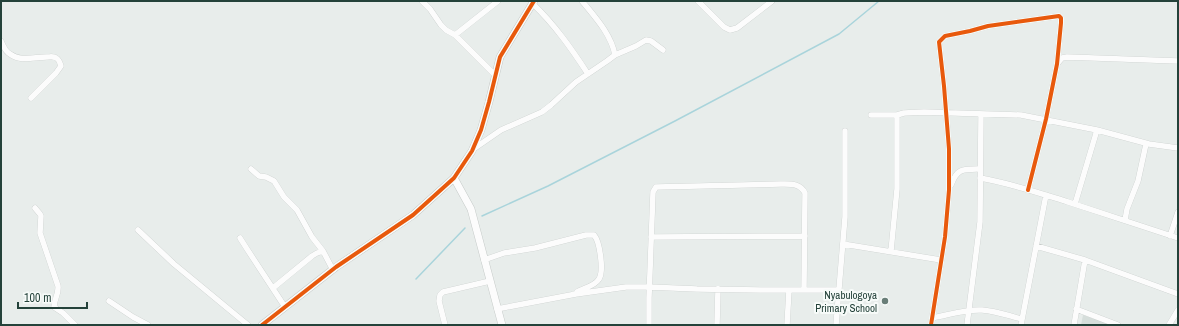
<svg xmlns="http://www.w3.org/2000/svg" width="1179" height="326" font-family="'Archivo Narrow',sans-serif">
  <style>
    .built { fill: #d6dedb }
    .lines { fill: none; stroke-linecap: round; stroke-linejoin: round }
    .stream { stroke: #a9d4db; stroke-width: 1.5 }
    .minor-casing { stroke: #c5cac8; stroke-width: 6 }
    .tertiary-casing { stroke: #c5cac8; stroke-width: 8 }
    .minor { stroke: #fcfcfc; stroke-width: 5.5 }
    .tertiary { stroke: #fcfcfc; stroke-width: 7 }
    .cycleway-casing { stroke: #f7fbf9; stroke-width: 6 }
    .cycleway { stroke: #e8590c; stroke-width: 4 }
    .poi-dot { fill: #697e78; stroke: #f7fbf9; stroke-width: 1.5 }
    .labels { text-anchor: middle; stroke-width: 4; stroke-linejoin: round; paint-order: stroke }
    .poi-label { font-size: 11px; fill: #24423a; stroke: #f7fbf9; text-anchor: end }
  </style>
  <rect width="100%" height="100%" fill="#e8edeb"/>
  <!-- built -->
  <path class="built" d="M1083,315l29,10h-31z"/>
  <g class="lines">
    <!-- stream -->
    <path class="stream" d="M482,216l66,-30 127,-65 164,-87 40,-33
      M416,279l49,-51"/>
    <defs>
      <path id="minor" d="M422,1l8,8 11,16 5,5 9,5 40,40
        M582,1c13,16 29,33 33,54
        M698,1l26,26 6,3 7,-2 35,-27
        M532,3c23,22 39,45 56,71
        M455,35l43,-34
        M1,41c2,5 5,11 9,13 11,8 24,3 37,3 3,0 7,-1 9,1 3,1 4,5 5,8l-5,7 -25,25
        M1057,64l5,-6 5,-1 111,4
        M871,115h26l7,-2 20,-1 97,3 76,15 52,14 29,4
        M472,150l29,-20 41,-18 9,-7 25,-23 31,-21 8,-6 21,-9 10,-6 5,1 12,9
        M251,169l8,7 7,1 8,4 10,16 13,13 15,27 11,14 10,19
        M980,178c30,5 59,15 88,24 37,12 73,24 110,36
        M951,185c6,-17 12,-16 29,-16
        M1075,204l22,-74
        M35,208l5,6 1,2 -1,17 18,53c1,8 -4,13 -4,21l9,6 12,12
        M1125,220l2,-11 11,-28 8,-37
        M138,230l36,34 74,61
        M1170,236l8,-24
        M651,237l154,-1
        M240,238l7,11 38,58
        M843,244l98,16
        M1036,246l49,14 93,34
        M891,251l6,-62v-74
        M484,260l20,-7 31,-5 51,-13h8c6,7 10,36 5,44 -4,7 -15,9 -22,13
        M273,288l39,-32 5,-3 6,-2
        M109,301l24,16 15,8
        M497,309l79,-15 50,-7h23l48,2 64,1h77
        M1076,309l42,16
        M932,318c17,-3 33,-9 50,-8 14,1 27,6 40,9
        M445,325l-6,-24 1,-6 3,-3 47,-11
        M649,325v-27l4,-106 3,-5 125,-3c10,0 19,-1 24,9l-1,97
        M717,325l1,-36
        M787,325l2,-35
        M836,325l9,-108v-86
        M931,325l14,-88 4,-47v-41l-5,-63 -5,-44 6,-6 25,-5 18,-5 71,-10 2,2v5l-4,41 -11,55 -18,71
        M967,325l13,-103 1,-108
        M1021,325l25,-130
        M1074,325l11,-65
        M1169,325l9,-15"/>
      <path id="tertiary" d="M454,178l17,31 31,116
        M262,325l74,-58 77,-52 41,-37 18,-27 9,-21 8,-28 11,-45 34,-56"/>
    </defs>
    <!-- minor casing -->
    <use href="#minor" class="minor-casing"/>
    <!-- tertiary casing -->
    <use href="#tertiary" class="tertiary-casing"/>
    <!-- minor -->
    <use href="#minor" class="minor"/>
    <!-- tertiary -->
    <use href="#tertiary" class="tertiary"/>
    <defs>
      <path id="cycleway" d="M262,325l74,-58 77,-52 41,-37 18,-27 9,-21 8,-28 11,-45 34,-56
        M931,325l14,-88 4,-47v-41l-5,-63 -5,-44 6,-6 25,-5 18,-5 71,-10 2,2v5l-4,41 -11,55 -18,71"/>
    </defs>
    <!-- cycleway casing -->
    <use href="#cycleway" class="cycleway-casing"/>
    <!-- cycleway -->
    <use href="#cycleway" class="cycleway"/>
  </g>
  <!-- markers -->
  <circle class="poi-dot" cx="885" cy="301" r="4"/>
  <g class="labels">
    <!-- poi labels -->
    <g class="poi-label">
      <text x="877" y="299">Nyabulogoya<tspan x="877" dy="13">Primary School</tspan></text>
    </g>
  </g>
  <!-- border -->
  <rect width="1179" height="326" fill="none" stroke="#24423a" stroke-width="4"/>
  <!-- scale -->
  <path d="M18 302v6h69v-6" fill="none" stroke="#24423a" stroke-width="2"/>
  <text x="24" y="302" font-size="12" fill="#24423a" stroke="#f7fbf9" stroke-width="3" paint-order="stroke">100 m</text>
</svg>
